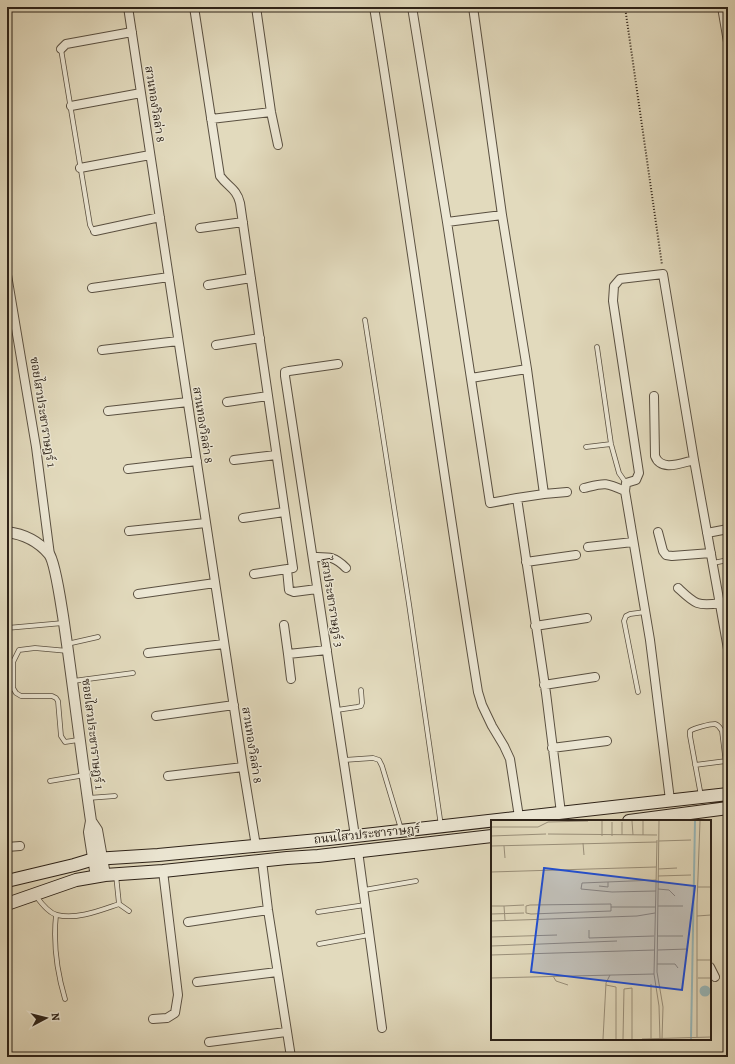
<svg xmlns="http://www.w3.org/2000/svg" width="735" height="1064" font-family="Alegreya,'Noto Serif Thai',serif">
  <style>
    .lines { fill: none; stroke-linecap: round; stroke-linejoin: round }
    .service-casing { stroke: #5a5041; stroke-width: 5.5 }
    .minor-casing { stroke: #5a5041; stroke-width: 10 }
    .tertiary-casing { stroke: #5a5041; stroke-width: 12 }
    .secondary-casing { stroke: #2d2218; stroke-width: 14 }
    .path { stroke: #2d2218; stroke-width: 2; stroke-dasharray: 1 2; stroke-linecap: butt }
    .service { stroke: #ece7d4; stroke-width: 4 }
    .minor { stroke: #ece7d4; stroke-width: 8 }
    .tertiary { stroke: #ece7d4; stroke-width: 10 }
    .secondary { stroke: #ece7d4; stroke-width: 12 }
    .labels { text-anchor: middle; stroke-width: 3; stroke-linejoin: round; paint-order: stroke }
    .street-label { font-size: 12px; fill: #2d2218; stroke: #ece7d4 }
    .inset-river { fill: none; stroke: #98b8ba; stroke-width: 2 }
    .inset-road { fill: none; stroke: #9a907b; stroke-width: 1 }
    .view { fill: #1d4ed8; fill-opacity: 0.15; stroke: #1d4ed8; stroke-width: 2 }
    .inset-edge { fill: none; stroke: #2d2218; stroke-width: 2 }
  </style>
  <rect width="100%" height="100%" fill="#e2dabd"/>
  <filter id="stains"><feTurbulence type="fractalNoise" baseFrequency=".005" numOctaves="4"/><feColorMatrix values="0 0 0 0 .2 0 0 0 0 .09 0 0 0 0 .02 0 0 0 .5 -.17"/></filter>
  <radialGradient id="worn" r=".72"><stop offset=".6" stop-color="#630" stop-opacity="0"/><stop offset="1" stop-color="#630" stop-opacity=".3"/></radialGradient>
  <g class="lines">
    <defs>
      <path id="service" d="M61,49l29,176 2,4 3,2
        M365,320l44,284 32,222
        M597,347l14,97 8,29 7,10
        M586,447l25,-3
        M713,563l15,-3
        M7,628l56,-5
        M67,644l31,-7
        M68,651l-33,-3 -16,2 -6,12v26l3,5 5,3h31l4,2 2,3 3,35 4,6 13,-2
        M73,681l60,-8
        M638,692l-14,-71 2,-5 4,-2 15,-2
        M337,710l20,-3 4,-1 1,-3 -1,-13
        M344,760l29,-2 6,2 3,6 19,63
        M695,765l31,-4
        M50,781l35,-6
        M701,796l-11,-60v-5c4,-3 20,-7 25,-7 4,1 5,4 7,7l6,49
        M88,798l27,-2
        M116,875l3,29 10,7
        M364,890l52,-9
        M36,896c5,7 13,17 21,19 20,5 44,-5 62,-11
        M318,912l47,-7
        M56,915c-3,29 1,57 9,84
        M319,944l50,-9"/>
      <path id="minor" d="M128,7l115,760 13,79
        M194,7l26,169c8,11 17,13 20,27l53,365 -6,1
        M256,7l15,105 7,33
        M374,7c37,228 67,457 104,685l4,13 10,21 12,20 6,13 9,58
        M412,7l35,215 43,281 27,-5 29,195 15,120
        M473,7l29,208 25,154 17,125 -27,4
        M722,7l6,35
        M61,49l5,-5 66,-12
        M71,106l70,-13
        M211,119l60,-7
        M80,168l70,-13
        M447,222l55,-7
        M200,228l43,-6
        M95,231l65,-14
        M7,275l29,172 14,108
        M208,285l43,-7
        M92,288l77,-11
        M216,345l44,-7
        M102,350l76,-9
        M338,364l-49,7 -4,1v4l70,460
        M471,378l56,-9
        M654,396l1,60c6,16 26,7 39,4
        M227,402l41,-6
        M108,411l80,-9
        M234,460l42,-5
        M128,469l69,-8
        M584,488c21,-5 20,-6 41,3
        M544,494l23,-2
        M243,518l41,-6
        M129,531l77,-8
        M658,532l5,19 3,4 6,1 39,-3
        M707,533l21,-4
        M588,547l45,-5
        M313,557c16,0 21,-1 33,11
        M526,562l50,-7
        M254,574l33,-5 2,21 5,2 23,-3
        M678,588c16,15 19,19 42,15
        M138,594l77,-11
        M284,625l4,29
        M535,626l52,-8
        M148,653l76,-9
        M291,679l-3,-25 39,-4
        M544,685l51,-8
        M156,716l78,-11
        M552,748l55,-7
        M168,776l75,-9
        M670,800l-20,-160 -25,-149 1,-8 10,-3 3,-7 -26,-172 1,-15 6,-7 43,-5 31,186 34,189
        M7,847l13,-1
        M358,851l24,177
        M262,861l6,49 23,147
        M188,922l80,-12
        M710,967l5,10
        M197,982l80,-10
        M153,1019l14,-1 8,-5 3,-18 -15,-124
        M209,1042l77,-10"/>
      <path id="tertiary" d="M7,532c16,2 31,9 42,22 6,7 12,50 14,62 10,68 18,137 28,205l-2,11 7,45
        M91,821l6,9 8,45"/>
      <path id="secondary" d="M629,821l99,-13
        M7,881l67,-16 20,-6 64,-4 171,-16 399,-45
        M7,904l69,-24 29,-5 58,-4 124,-13 31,-2 174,-20"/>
    </defs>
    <!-- service casing -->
    <use href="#service" class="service-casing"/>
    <!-- minor casing -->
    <use href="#minor" class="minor-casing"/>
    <!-- tertiary casing -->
    <use href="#tertiary" class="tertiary-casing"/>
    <!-- secondary casing -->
    <use href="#secondary" class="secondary-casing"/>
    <!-- path -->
    <path class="path" d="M625,7l37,258"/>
    <!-- service -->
    <use href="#service" class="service"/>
    <!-- minor -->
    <use href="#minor" class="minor"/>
    <!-- tertiary -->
    <use href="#tertiary" class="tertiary"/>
    <!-- secondary -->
    <use href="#secondary" class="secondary"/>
  </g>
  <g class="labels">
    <!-- street labels -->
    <g class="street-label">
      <text transform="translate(155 104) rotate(81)" y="4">สวนทองวิลล่า 8</text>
      <text transform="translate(43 412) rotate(81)" y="4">ซอยไสวประชาราษฎร์ 1</text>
      <text transform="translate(203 425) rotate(81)" y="4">สวนทองวิลล่า 8</text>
      <text transform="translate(332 602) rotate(81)" y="4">ไสวประชาราษฎร์ 3</text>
      <text transform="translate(93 734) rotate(83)" y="4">ซอยไสวประชาราษฎร์ 1</text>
      <text transform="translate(252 745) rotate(81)" y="4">สวนทองวิลล่า 8</text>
      <text transform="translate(367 834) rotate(-6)" y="4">ถนนไสวประชาราษฎร์</text>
    </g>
  </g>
  <!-- overview -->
  <g transform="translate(491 820)">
    <rect width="220" height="220" fill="#e2dabd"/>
    <path d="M208.5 171a5.5 5.5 0 1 1 11 0a5.5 5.5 0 1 1-11 0Z" fill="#98b8ba"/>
    <path class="inset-river" d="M200,219l4,-218"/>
    <path class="inset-road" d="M111,1v15M141,1l1,14M152,1v14M168,1l-2,151 6,35 -1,32M121,2v14M131,2v13M0,7h47l10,-5 40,-1M57,14l109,1M0,16l55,-2M166,20l-3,134 5,32 1,33M168,21l32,-1M92,23l1,12M0,26l166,-4M13,26l1,12M167,49l19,-1M0,52l165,-5M167,56l33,-1M108,66l9,1v-5M207,67h13M167,69l11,1 6,6M165,71l-44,1 -31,-3 1,-6 74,-3M0,86h13l1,14M13,86l20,-1M167,86h25M120,87v-3l-81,1 -4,1v7l5,1 80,-3v-4h44M0,94l33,-1M206,96l14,-1M0,101l146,-5 18,-3M98,110v8l65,-2M167,116h25M0,117l66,-2M0,126l126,-5M167,130l30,-1M0,135l164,-5M206,140h14M166,144h18l3,4M62,156l3,5 12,4M0,158l163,-4M207,158h13M115,165l10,2v52M206,217v-133l3,-83M112,219l3,-56 4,-8M132,219l1,-50 8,-1v51M151,219l69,-2M160,219v-55"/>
    <path class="view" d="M53,48l151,18 -13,104 -151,-18z"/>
    <rect width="220" height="220" class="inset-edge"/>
  </g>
  <!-- margin -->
  <rect width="735" height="1064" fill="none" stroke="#e2dabd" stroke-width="24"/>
  <rect x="8" y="8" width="719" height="1048" fill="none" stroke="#2d2218" stroke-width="2"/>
  <rect x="12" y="12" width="711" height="1040" fill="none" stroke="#2d2218"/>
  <!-- north arrow -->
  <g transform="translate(46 1018) rotate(83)" stroke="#ece7d4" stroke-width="3" paint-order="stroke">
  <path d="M0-3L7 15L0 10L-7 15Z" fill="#2d2218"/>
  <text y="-6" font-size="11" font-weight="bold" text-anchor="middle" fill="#2d2218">N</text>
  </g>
  <rect width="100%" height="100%" filter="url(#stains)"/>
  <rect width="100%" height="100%" fill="url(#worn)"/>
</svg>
